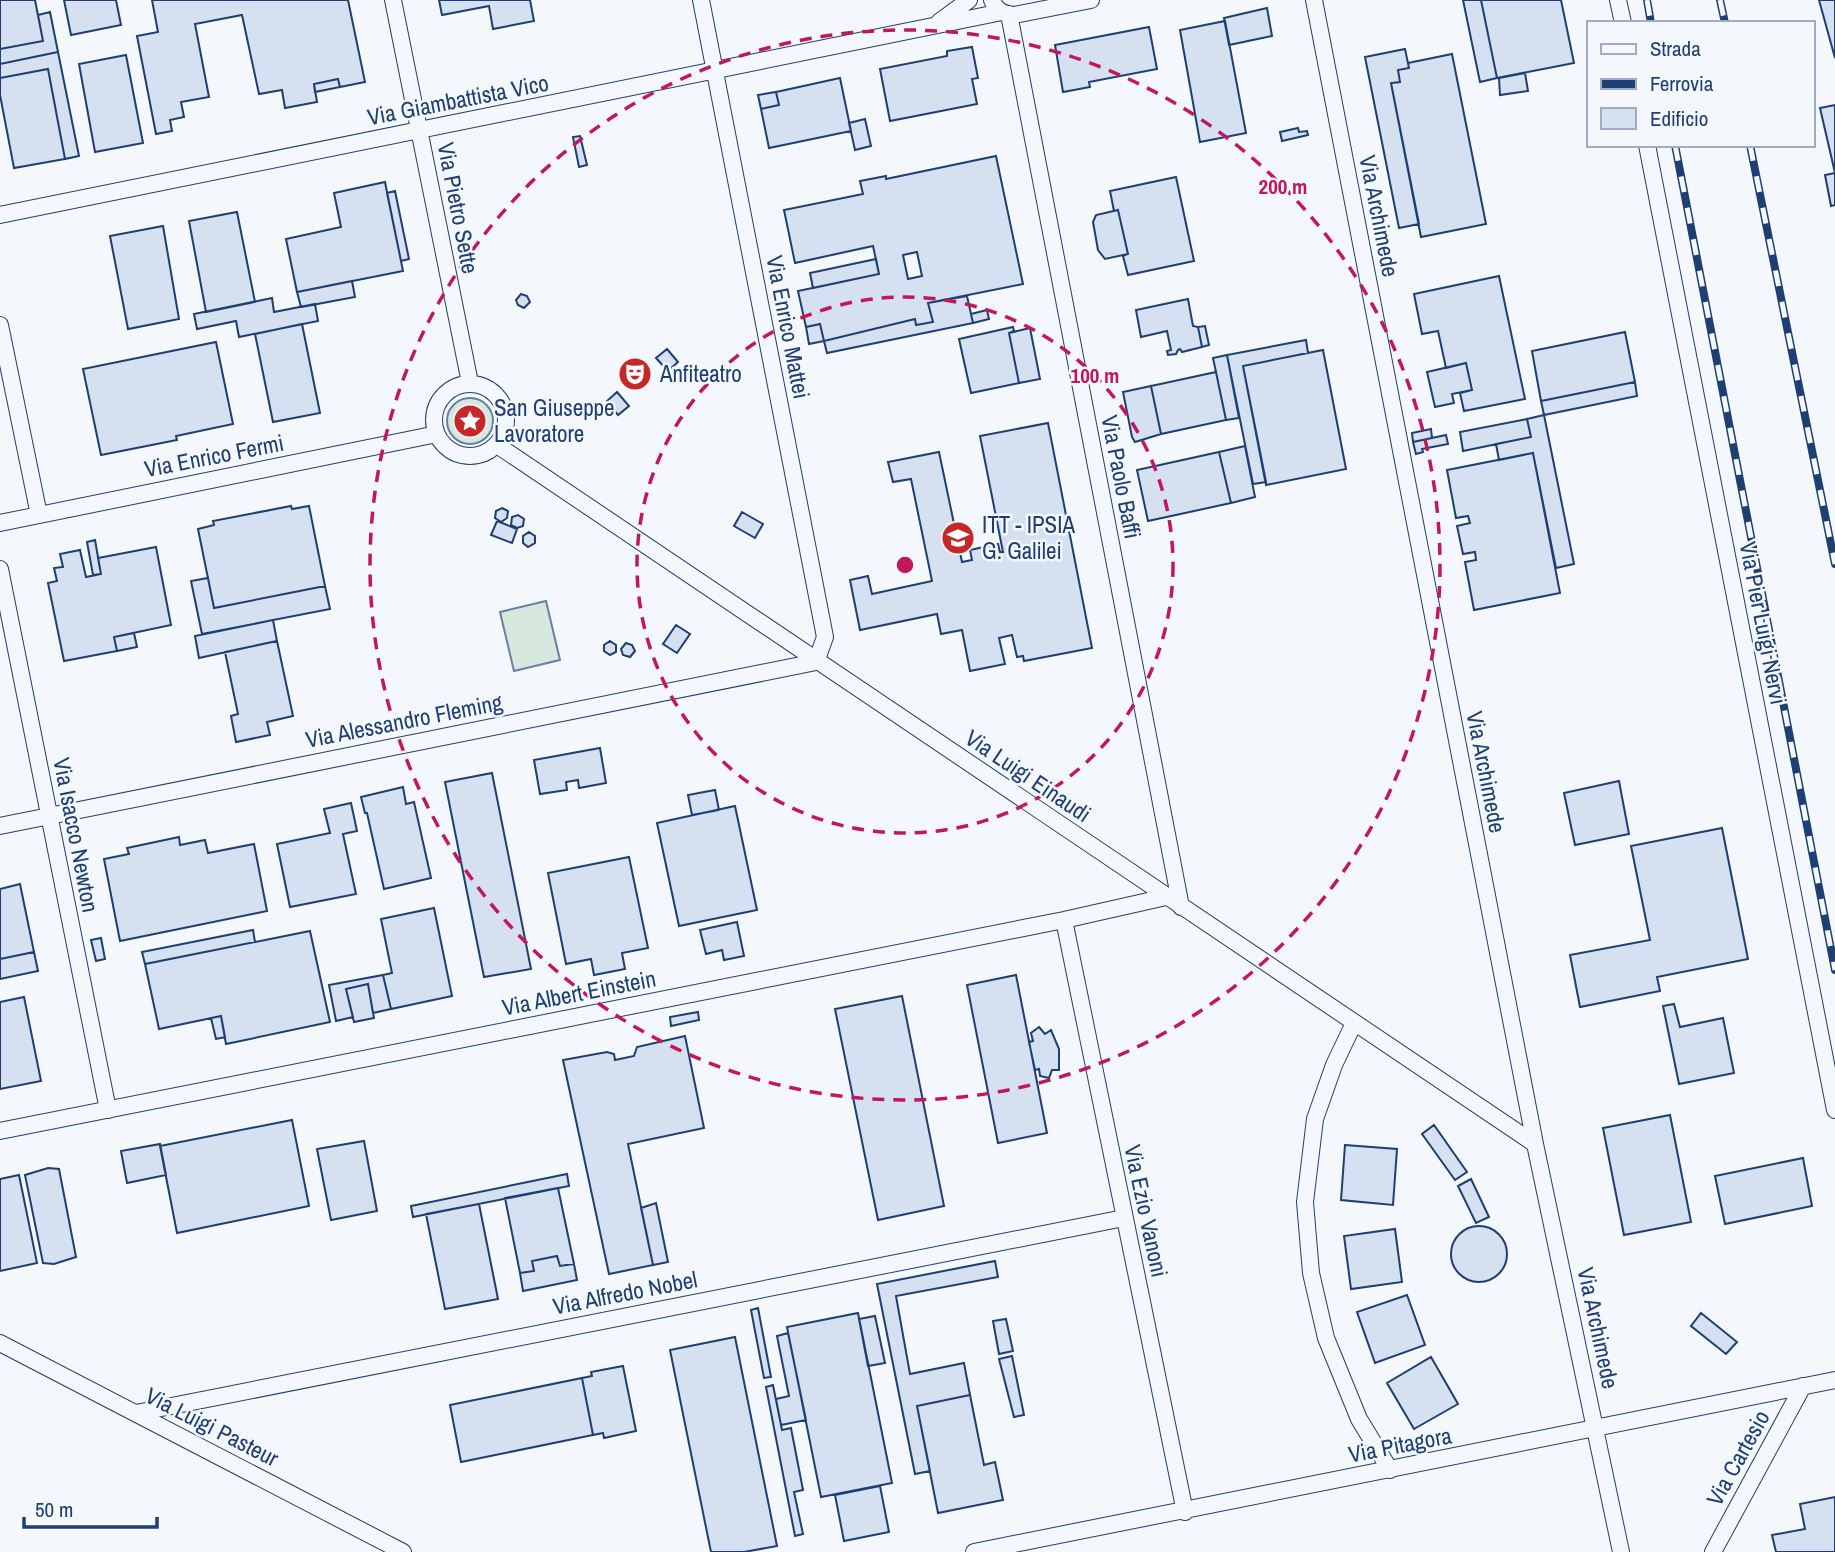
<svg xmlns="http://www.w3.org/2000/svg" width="1835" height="1552" font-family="'Archivo Narrow',sans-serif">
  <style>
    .green { fill: #d7e8df; stroke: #687fa3; stroke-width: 2 }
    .building { fill: #d5e0f0; stroke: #1d3f73; stroke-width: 2; fill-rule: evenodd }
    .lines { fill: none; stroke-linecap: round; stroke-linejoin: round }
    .minor-casing { stroke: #1d3f73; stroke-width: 18 }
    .minor { stroke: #f4f7fb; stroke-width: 16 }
    .rail-casing { stroke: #1d3f73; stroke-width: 8 }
    .rail { stroke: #f4f7fb; stroke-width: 5; stroke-dasharray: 16; stroke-linecap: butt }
    .ring { fill: none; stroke: #c2185b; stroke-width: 3.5; stroke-dasharray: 12 9 }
    .labels { text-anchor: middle; stroke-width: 5; stroke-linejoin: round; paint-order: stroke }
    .street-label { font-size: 23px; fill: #1d3f73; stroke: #f4f7fb }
    .poi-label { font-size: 23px; fill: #1d3f73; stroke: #f4f7fb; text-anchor: start }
    .centre { fill: #c2185b; stroke: #f4f7fb; stroke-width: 3.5 }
    .ring-label { font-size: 21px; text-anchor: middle; font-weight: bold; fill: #c2185b; stroke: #f4f7fb; stroke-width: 5; stroke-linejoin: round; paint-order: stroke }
  </style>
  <rect width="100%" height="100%" fill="#f4f7fb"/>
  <!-- green -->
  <path class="green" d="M447 421a23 23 0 1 1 46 0a23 23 0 1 1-46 0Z
    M546,601l14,59 -46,11 -14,-59z"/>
  <!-- building -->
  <path class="building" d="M0,0h35l8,41 -43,8z
    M64,0h52l5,25 -50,10z
    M152,0h196l17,82 -25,5 -2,-8 -24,5 3,18 -32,6 -3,-18 -23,4 -17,-79 -47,9 14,73 -28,5 3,15 -14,3 2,11 -16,3 -19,-98 21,-4z
    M439,0h91l4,21 -41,8 -4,-23 -47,9z
    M1463,0h18l16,78 -17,4z
    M1481,0h80l13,63 -77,15z
    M1819,0h16v58z
    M1267,8l5,28 -43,9 -5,-27z
    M50,12l8,40 -58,12v-15l43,-8 -5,-26z
    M1225,21l21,112 -46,9 -20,-112z
    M1149,27l8,42 -68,13 1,5 -27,5 -8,-47z
    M972,47l6,31 -6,1 5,25 -87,17 -10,-52 67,-13v-5z
    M1405,49l4,19 -11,2 2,12 -9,1 28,141 -20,4 -34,-171z
    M58,52l21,104 -14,3 -17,-90 -48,9v-14z
    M1452,54l34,170 -65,13 -30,-154 9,-1 -2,-12 11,-2 -1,-5z
    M126,55l17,88 -48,9 -16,-88z
    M48,69l17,90 -51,9 -14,-73v-17z
    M1525,73l3,18 -28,4 -1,-17z
    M840,78l11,53 -82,17 -8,-39 18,-4 -3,-13z
    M338,79l2,8 -25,5 -1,-8z
    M776,92l3,13 -18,4 -3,-14z
    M1835,105v68l-15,-65z
    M865,119l6,27 -16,4 -6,-27z
    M1298,128l1,4 8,-1 1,4 -26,6 -2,-9z
    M580,136l7,29 -8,2 -6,-30z
    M996,156l27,128 -95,19 5,19 -17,3 -1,-6 -91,22 -4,-17 -14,3 -8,-36 81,-17 -6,-28 -78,17 -11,-53 79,-16 -3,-13 26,-5v3zM917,252l5,24 -14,3 -5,-24z
    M1835,173v32l-4,1 -6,-31z
    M1176,177l18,84 -66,14 -5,-19 5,-2 -10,-44 -4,1 -4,-20z
    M385,182l18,89 -106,21 -11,-53 55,-12 -7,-34z
    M395,191l14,68 -8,2 -14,-68z
    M1118,210l10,44 -23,5 -7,-9 -5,-28 3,-7z
    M237,212l18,90 -49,10 -17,-91z
    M163,226l16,93 -51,10 -18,-93z
    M876,259l3,15 -66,14 -3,-15z
    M1499,276l26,123 -61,12 -4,-18 12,-3 -6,-27 -20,5 -8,-37 -16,3 -8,-40z
    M352,281l3,16 -54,10 -4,-15z
    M521,294l6,2 3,6 -6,6 -6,-3 -2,-5z
    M967,296l6,27 -146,30 -3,-12 91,-22 1,6 17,-3 -5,-19z
    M272,298l2,14 41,-8 3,17 -79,16 -3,-16 -39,8 -3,-15z
    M1188,299l5,27 5,1 4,20 -20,5 -2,-3 -2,1 -2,4 -8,1 -1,-4 4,-1 -4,-19 -26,6 -5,-27z
    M987,310l2,9 -16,4 -2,-9z
    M302,324l18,89 -47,9 -18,-88z
    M820,324l4,17 -15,3 -3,-17z
    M1205,326l4,19 -7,2 -4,-20z
    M1013,327l1,4 -5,2 10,50 -48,10 -12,-54z
    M1030,328l10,51 -21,4 -10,-50z
    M1625,332l10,50 -94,19 -9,-50z
    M1306,340l2,13 -65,13 23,116 -13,2 -26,-129z
    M216,342l17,82 -57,12 1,4 -76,15 -18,-86z
    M667,349l11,13 -10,9 -12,-13z
    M1323,350l23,119 -80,16 -23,-119z
    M1227,355l12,63 -13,2 -13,-62z
    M1466,363l6,27 -20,4 2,9 -19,4 -8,-35z
    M1216,372l10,48 -65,14 -10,-48z
    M1635,382l2,14 -93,19 -3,-14z
    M1151,386l10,48 -26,8 -3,-5 -9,-45z
    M617,392l12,14 -11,9 -11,-14z
    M1544,415l30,149 -18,4 -23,-115 -34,7 -3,-16 35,-7 -4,-18z
    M1527,419l4,18 -68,14 -3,-19z
    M1048,423l44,225 -68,13 -1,-5 -6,1 -5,-22 -13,3 6,26 -35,7 -8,-41 -21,4 -4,-20 -77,16 -10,-50 18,-4 4,18 60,-13 -21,-102 -18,3 -5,-20 51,-10 23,110 10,-2 -2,-10 28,-6 2,8h3l-23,-116z
    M1431,429l1,9 -19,4 -1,-9z
    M1446,435l2,9 -26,5 1,3 -7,2 -3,-12z
    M1245,446l10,51 -24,6 -12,-51z
    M1219,452l12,51 -83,18 -11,-51z
    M1533,453l27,140 -86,17 -9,-48 11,-2 -1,-8 -12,2 -6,-28 13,-3 -2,-7 -12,2 -9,-48z
    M291,506l1,3 17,-3 16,80 -111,22 -16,-79 16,-4 -1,-4z
    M502,508l6,3 -1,7 -6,4 -6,-4 1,-7z
    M742,512l21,12 -8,14 -21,-12z
    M518,515l6,4 -1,7 -6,2 -6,-3 1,-8z
    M497,521l20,8 -5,14 -21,-8z
    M529,532l6,4v7l-7,4 -5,-4v-7z
    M95,540l6,34 -8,1 -6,-33z
    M156,547l15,78 -57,12 3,14 -53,10 -16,-78 9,-2 -3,-13 9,-1 -3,-13 20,-4 6,27 15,-3 -3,-16z
    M208,578l6,30 111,-22 5,23 -128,25 -11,-53z
    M273,620l4,21 -78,17 -4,-22z
    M676,625l14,9 -13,19 -14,-9z
    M134,633l3,14 -20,4 -3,-14z
    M277,641l16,75 -26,6 3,13 -34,7 -5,-26 7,-2 -13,-62z
    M610,641l6,4v7l-6,3 -6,-4v-6z
    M626,643l6,2 3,6 -5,6 -7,-2 -2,-6z
    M600,748l6,35 -27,5 -1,-8 -12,2 1,8 -27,4 -6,-34z
    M492,773l39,196 -47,8 -39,-195z
    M1619,781l10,53 -54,11 -11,-52z
    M403,787l3,17 8,-2 17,76 -47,11 -17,-76h-2l-4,-16z
    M715,790l4,20 -27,5 -4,-20z
    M351,803l6,28 -14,3 13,60 -66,13 -13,-63 53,-11 -6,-24z
    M735,806l22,104 -78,16 -22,-103z
    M1722,828l26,131 -91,18 3,14 -80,16 -10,-52 80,-15 -19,-94z
    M179,837l1,8 25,-5 3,13 46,-9 13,67 -147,30 -16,-82 25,-5 -2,-6z
    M629,857l19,91 -26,5 3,16 -31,6 -3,-16 -25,5 -18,-91z
    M20,884l14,68 -34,7v-70z
    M434,908l18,88 -61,13 -8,-34 9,-2 -11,-54z
    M737,922l7,34 -20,4 -2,-10 -16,4 -6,-24z
    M253,930l2,12 -110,22 -3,-12z
    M310,931l20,91 -104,22 -5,-28 -62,13 -14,-65z
    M101,938l4,21 -9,2 -5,-21z
    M34,952l4,19 -38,8v-20z
    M383,975l8,34 -18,4 -5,-29 -22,5 7,28 -17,4 -7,-36z
    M1016,975l31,158 -49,10 -31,-158z
    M368,984l6,34 -20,4 -8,-33z
    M902,996l42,210 -66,14 -43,-211z
    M24,997l17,84 -41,8v-87z
    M1674,1004l6,23 43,-9 11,55 -55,11 -16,-78z
    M698,1012l1,8 -28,6 -1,-9z
    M221,1016l4,21 -9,2 -5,-21z
    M1039,1027l6,7 6,-4 8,19v21h-7l-3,8 -9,-2 -1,-7 -4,1 -6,-28 4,-1 -2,-8z
    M685,1036l19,92 -76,16 25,121 -44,9 -46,-214 44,-8 7,2 1,6 19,-4 3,-9z
    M1670,1115l21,107 -67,13 -21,-107z
    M292,1120l17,86 -132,27 -17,-87z
    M1434,1125l33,47 -12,8 -33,-46z
    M364,1141l13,70 -46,9 -14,-71z
    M160,1144l6,31 -39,8 -6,-32z
    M1345,1145l52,4 -4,56 -52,-5z
    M1803,1158l9,48 -87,18 -10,-48z
    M48,1168l11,1 17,88 -22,7 -11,-1 -18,-88z
    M567,1174l2,12 -156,31 -2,-11z
    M19,1175l18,88 -37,8v-92z
    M1471,1179l18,38 -13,6 -18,-37z
    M558,1188l16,76 -14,2 -3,-10 -25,5 2,10 -14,2 -15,-75z
    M656,1203l12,59 -15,3 -12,-57z
    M479,1204l19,95 -53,10 -19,-95z
    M1451 1254a28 28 0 1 1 56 0a28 28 0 1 1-56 0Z
    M1395,1229l7,53 -51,7 -7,-53z
    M557,1256l3,10 14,-2 3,16 -54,11 -3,-18 14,-2 -2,-10z
    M995,1261l3,16 -102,19 14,78 54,-11 6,32 -53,11 13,65 -15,3 -38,-190z
    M1407,1295l18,50 -50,18 -18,-51z
    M758,1308l13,69 -7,1 -13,-68z
    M858,1313l34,170 -71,14 -34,-170z
    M1701,1313l36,29 -11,12 -35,-28z
    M875,1316l10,47 -17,3 -9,-47z
    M1006,1319l7,32 -14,3 -6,-33z
    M788,1333l18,87 -25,5 -5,-26 13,-3 -12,-60z
    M735,1337l42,209 -33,6h-33l-41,-202z
    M1012,1356l12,59 -10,2 -15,-58z
    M1431,1357l27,47 -44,25 -27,-46z
    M623,1366l13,65 -32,7 -1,-5 -10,2 -11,-57 10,-2 -1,-4z
    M582,1378l11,57 -132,27 -11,-57z
    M773,1385l9,45 9,-2 12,62 -9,2 9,42 -8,2 -29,-149z
    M970,1395l14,70 11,-3 8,38 -65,13 -21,-107z
    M880,1486l9,46 -45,9 -9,-46z
    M1835,1497v55h-59l-4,-17 33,-6 -5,-25z"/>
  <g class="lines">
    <defs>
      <path id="minor" d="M393,0l77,383
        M992,0c4,11 12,14 22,15l77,-15
        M1314,0l221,1144 86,408
        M1618,0l5,23
        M1009,14l172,893
        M939,22l30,-22
        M1647,145l188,965
        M0,215l1002,-203
        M0,325l39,190
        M434 420a36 36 0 1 1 72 0a36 36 0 1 1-72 0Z
        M497,445l1038,699
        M0,523l437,-89
        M0,569l108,541
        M0,826l816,-164 9,-25 -124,-637
        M1064,920l121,592
        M1354,1023l-20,42 -19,54 -10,83 6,71 15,65 33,81 31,51
        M0,1131l1064,-211 102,-23
        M0,1343l403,209
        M136,1413l988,-195
        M974,1552l861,-172
        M1713,1552l90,-166"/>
    </defs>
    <!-- minor casing -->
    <use href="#minor" class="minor-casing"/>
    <!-- minor -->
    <use href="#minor" class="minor"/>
    <defs>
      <path id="rail" d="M1647,0l4,23
        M1720,0l5,23
        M1675,145l160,825
        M1750,145l85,419"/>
    </defs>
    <!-- rail casing -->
    <use href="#rail" class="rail-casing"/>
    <!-- rail -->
    <use href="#rail" class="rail"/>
  </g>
  <!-- distance rings -->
  <g class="ring">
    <circle cx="905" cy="565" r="268"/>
    <circle cx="905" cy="565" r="535"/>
  </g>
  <!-- icons -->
  <defs>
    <symbol id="theatre-disc" viewBox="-11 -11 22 22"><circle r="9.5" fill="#c62828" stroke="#f4f7fb"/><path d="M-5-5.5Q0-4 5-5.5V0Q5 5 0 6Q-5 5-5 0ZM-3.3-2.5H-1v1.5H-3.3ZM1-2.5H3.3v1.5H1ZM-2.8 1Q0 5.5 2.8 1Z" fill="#fff"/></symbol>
    <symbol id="sight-disc" viewBox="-11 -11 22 22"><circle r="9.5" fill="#c62828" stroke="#f4f7fb"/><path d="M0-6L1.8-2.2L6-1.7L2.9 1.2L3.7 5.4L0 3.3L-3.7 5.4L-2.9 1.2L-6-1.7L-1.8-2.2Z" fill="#fff"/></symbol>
    <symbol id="school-disc" viewBox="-11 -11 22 22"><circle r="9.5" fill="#c62828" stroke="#f4f7fb"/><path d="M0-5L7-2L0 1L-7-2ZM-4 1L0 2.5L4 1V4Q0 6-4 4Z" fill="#fff"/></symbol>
  </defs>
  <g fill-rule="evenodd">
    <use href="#theatre-disc" x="616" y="355" width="38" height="38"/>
    <use href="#sight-disc" x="451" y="402" width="38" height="38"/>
    <use href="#school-disc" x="939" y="519" width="38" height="38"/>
  </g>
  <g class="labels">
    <!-- street labels -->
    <g class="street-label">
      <text transform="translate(458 100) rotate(-11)" y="8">Via Giambattista Vico</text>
      <text transform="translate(458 208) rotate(79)" y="8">Via Pietro Sette</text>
      <text transform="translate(1379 216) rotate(79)" y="8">Via Archimede</text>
      <text transform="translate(788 327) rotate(79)" y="8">Via Enrico Mattei</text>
      <text transform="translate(214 456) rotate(-11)" y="8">Via Enrico Fermi</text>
      <text transform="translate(1121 477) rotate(79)" y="8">Via Paolo Baffi</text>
      <text transform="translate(1763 623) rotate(79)" y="8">Via Pier Luigi Nervi</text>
      <text transform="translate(404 721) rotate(-11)" y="8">Via Alessandro Fleming</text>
      <text transform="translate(1486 772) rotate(79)" y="8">Via Archimede</text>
      <text transform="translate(1028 776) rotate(34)" y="8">Via Luigi Einaudi</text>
      <text transform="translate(76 835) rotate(79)" y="8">Via Isacco Newton</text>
      <text transform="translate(579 993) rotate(-11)" y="8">Via Albert Einstein</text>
      <text transform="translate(1146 1211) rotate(78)" y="8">Via Ezio Vanoni</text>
      <text transform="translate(625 1293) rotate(-11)" y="8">Via Alfredo Nobel</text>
      <text transform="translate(1598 1328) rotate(78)" y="8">Via Archimede</text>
      <text transform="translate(212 1427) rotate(27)" y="8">Via Luigi Pasteur</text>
      <text transform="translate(1400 1445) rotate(-11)" y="8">Via Pitagora</text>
      <text transform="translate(1738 1458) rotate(-61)" y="8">Via Cartesio</text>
    </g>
    <!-- poi labels -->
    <g class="poi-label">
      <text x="660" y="382">Anfiteatro</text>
      <text x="494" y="416">San Giuseppe<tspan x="494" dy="26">Lavoratore</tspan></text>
      <text x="982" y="533">ITT - IPSIA<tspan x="982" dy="26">G. Galilei</tspan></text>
    </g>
  </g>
  <circle cx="905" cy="565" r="10" class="centre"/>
  <g class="ring-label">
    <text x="1283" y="194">200 m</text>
    <text x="1095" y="383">100 m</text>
  </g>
  <!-- legend -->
  <rect x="1587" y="21" width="228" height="126" fill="#f4f7fb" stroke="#9eadc5" stroke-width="2"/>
  <rect x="1601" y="44" width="35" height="10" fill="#f4f7fb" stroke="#9eadc5" stroke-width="2"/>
  <text x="1650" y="56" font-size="21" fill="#1d3f73">Strada</text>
  <rect x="1601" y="79" width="35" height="10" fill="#1d3f73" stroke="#9eadc5" stroke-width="2"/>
  <text x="1650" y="91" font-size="21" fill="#1d3f73">Ferrovia</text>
  <rect x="1601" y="108" width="35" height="21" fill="#d5e0f0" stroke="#9eadc5" stroke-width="2"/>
  <text x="1650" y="126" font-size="21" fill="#1d3f73">Edificio</text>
  <!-- scale -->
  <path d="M24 1517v10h133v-10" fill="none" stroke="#1d3f73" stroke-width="3.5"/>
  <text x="35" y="1517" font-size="21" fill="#1d3f73" stroke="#f4f7fb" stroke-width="5" paint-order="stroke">50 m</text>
</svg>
